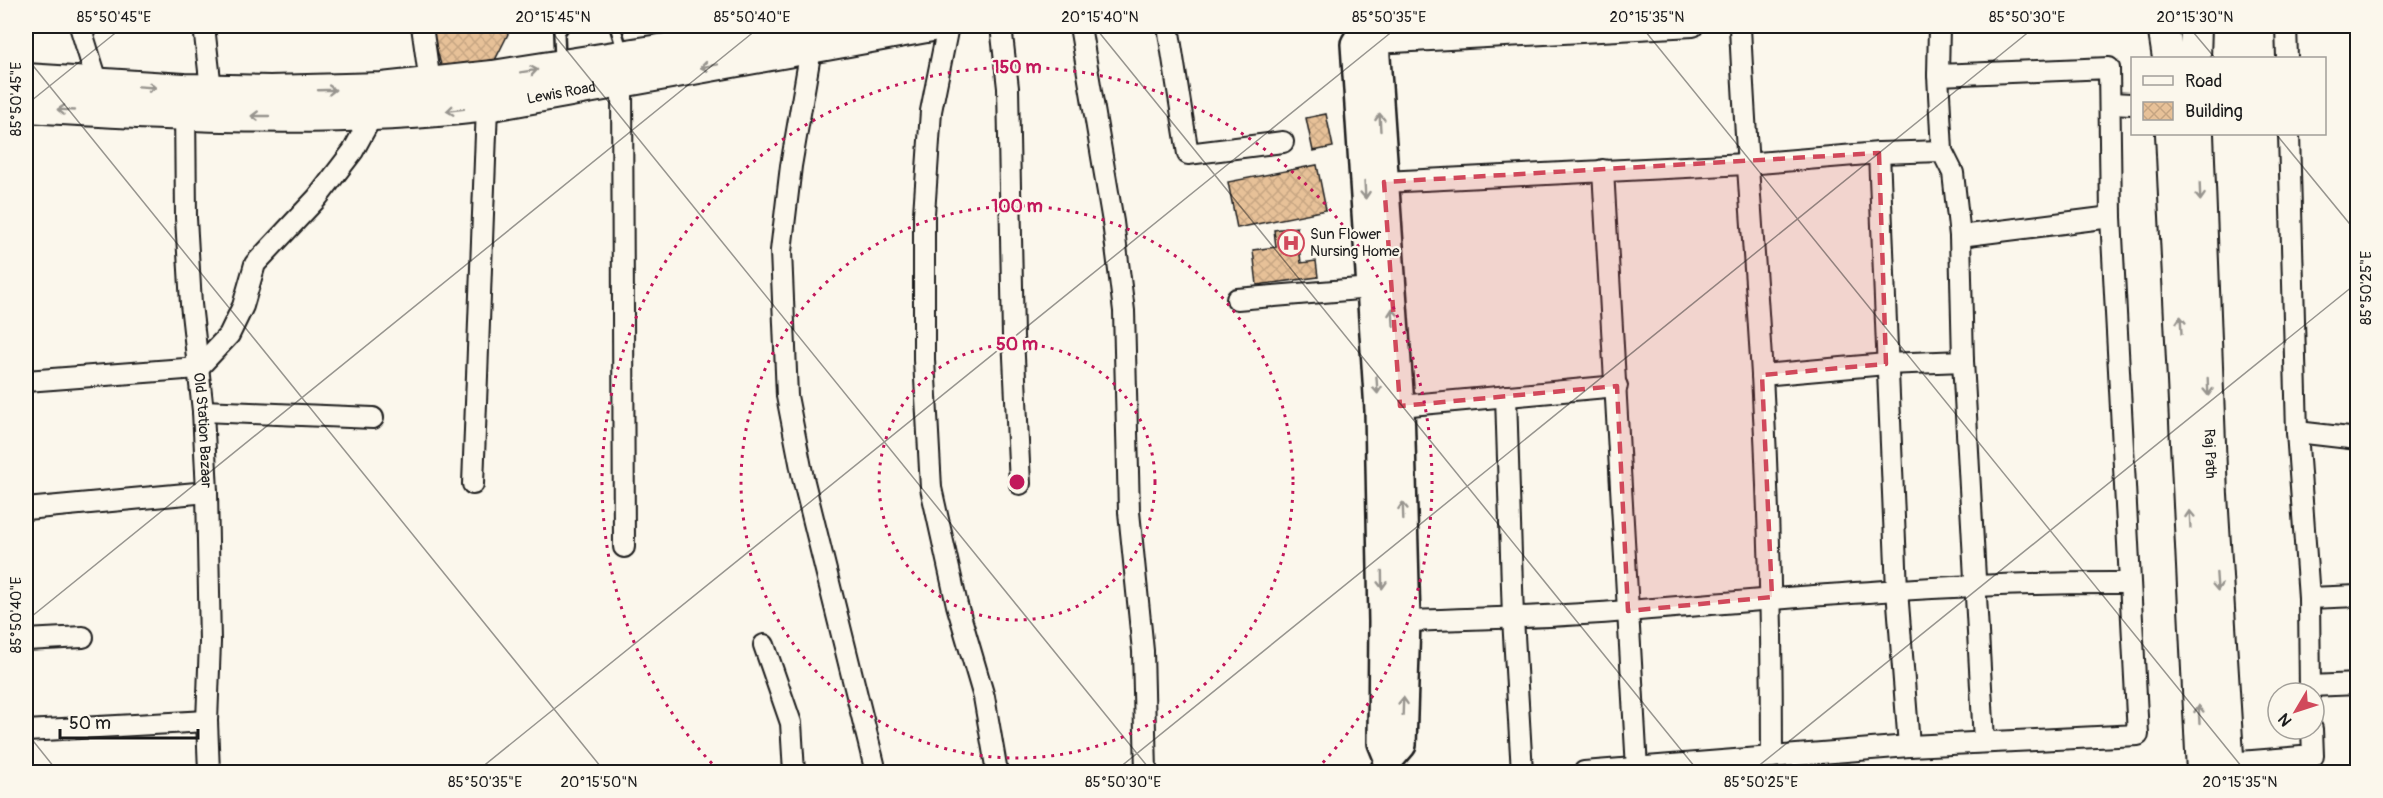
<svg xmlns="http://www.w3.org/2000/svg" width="2383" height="798" font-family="Pangolin,sans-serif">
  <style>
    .building { fill: url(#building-cross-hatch); stroke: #1c1c1c; stroke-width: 1.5 }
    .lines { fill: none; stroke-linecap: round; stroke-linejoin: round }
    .lane-casing { stroke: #1c1c1c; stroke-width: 14 }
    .street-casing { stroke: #1c1c1c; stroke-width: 24 }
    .secondary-casing { stroke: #1c1c1c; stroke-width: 32 }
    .primary-casing { stroke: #1c1c1c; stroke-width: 34 }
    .lane { stroke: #fbf7ec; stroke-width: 9 }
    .street { stroke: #fbf7ec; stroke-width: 20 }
    .secondary { stroke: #fbf7ec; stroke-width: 27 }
    .primary { stroke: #fbf7ec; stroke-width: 30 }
    .oneway { stroke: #97948e }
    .marked { fill: #d1495b; fill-opacity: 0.2; stroke: #d1495b; stroke-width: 4.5; stroke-dasharray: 12 8; stroke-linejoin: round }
    .ticks { fill: none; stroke: #1c1c1c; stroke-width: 1.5; stroke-opacity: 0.45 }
    .ring { fill: none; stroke: #c2185b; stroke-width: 3; stroke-dasharray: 3 6 }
    .labels { text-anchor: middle; stroke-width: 4.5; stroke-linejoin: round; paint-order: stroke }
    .street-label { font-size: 15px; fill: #1c1c1c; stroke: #fbf7ec }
    .poi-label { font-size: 15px; fill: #1c1c1c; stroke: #fbf7ec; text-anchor: start }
    .centre { fill: #c2185b; stroke: #fbf7ec; stroke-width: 3 }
    .ring-label { font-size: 18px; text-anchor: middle; font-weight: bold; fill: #c2185b; stroke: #fbf7ec; stroke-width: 4.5; stroke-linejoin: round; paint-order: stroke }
    .neatline { fill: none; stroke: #1c1c1c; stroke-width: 2 }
    .ticks-label { font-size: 15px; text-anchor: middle; fill: #1c1c1c }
  </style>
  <defs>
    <pattern id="building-cross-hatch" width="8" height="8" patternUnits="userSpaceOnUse" patternTransform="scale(1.5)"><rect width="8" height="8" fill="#e7c198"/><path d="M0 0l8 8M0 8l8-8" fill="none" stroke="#c6a582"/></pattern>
  </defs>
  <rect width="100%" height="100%" fill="#fbf7ec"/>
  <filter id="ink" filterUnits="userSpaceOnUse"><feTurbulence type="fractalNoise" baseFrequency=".0167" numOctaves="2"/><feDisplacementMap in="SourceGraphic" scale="12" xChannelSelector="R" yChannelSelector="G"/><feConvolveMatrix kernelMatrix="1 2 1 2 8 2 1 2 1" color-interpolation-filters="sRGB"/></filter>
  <g filter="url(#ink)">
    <!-- building -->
    <path class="building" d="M431,26h81l-19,38 -50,9z
      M1326,114l7,33 -20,4 -7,-33z
      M1317,165l9,45 -89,18 -9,-46z
      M1297,227l4,36 15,-2 2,16 -61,8 -4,-35 23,-3 -2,-17z"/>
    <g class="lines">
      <defs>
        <path id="lane" d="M615,26l8,26
          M560,61l-1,-28 5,-7"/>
        <g id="street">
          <path d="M80,26l18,58"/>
          <path d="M204,26l7,63"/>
          <path d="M422,26l8,57"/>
          <path d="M948,26l-17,85 -7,103v146l7,128 26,117 27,92 13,75"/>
          <path d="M1001,26l7,62 5,248 7,148"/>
          <path d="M1080,26l33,196 11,89 5,201 14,139 3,121"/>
          <path d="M1168,26l20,128 95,-12"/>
          <path d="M1740,26c5,116 15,233 22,349 7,127 10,255 10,382"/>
          <path d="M2286,26l1,32"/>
          <path d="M1375,43l318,-17"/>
          <path d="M811,49l-20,117 -10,85 6,145 16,82 71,286 -2,8"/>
          <path d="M1938,75l4,76 11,22 7,63 151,-19"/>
          <path d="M622,80l2,467"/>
          <path d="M2110,103l22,1"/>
          <path id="s1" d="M185,104l1,114 5,86 12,107 4,81 3,150 -3,79 2,51"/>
          <path d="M2289,134l8,298 12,166 1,95"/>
          <path d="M1879,153l18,437 12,156"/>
          <path d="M1603,170l34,599"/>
          <path d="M1384,182l362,-18 133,-11 63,-2"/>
          <path d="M1237,299l134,-11"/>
          <path d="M1963,361l21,380"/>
          <path d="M1762,375l124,-11 77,-3 -3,-125"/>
          <path d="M26,381l172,-13 31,-33 14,-29 12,-42 62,-66 36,-47 19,-35"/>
          <path d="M1506,396l7,222 9,154"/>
          <path d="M1400,406l217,-20"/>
          <path d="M203,411l170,7"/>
          <path d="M2297,432l61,7"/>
          <path d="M473,484l14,-378"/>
          <path d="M26,509l181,-17"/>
          <path d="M2309,598l49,-2"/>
          <path d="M1406,621c74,-2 148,-4 222,-10 167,-14 333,-29 500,-28"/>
          <path d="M26,640l57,-3"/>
          <path d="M764,645l27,78 3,49"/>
          <path d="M2310,686l48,-2"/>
          <path d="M26,731l181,-10"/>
          <path d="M2228,763l85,-7 -1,-27"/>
          <path d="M1584,772l325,-26 229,-11 -27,-518 -2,-149 -171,7 1,-49"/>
        </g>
        <path id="secondary" d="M1363,26l12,17 25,363 6,215 -4,124 -13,15 -5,12
          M1364,29l-9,15 24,366 4,212 -1,121 7,17"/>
        <g id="primary">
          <path d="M2163,26l5,32"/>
          <path d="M2195,58l1,-32"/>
          <path d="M26,79l158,10 86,2 112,-3 111,-12 320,-50"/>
          <path id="s2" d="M26,107c153,9 308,17 461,-1l445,-80"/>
          <path d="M2171,134l31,638"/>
          <path id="s3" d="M2198,134l14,361 17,277"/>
        </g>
      </defs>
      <!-- lane casing -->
      <use href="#lane" class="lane-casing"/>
      <!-- street casing -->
      <use href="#street" class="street-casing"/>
      <!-- secondary casing -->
      <use href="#secondary" class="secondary-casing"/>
      <!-- primary casing -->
      <use href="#primary" class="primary-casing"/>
      <!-- lane -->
      <use href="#lane" class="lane"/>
      <!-- street -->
      <use href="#street" class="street"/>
      <!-- secondary -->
      <use href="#secondary" class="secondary"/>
      <!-- primary -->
      <use href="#primary" class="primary"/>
    </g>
    <!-- one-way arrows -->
    <defs><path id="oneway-shaft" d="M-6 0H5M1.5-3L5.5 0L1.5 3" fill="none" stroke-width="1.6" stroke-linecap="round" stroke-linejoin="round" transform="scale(1.5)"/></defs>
    <g class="oneway">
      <use href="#oneway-shaft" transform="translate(709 66) rotate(170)"/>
      <use href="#oneway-shaft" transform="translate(529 71) rotate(-9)"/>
      <use href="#oneway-shaft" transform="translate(147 87) rotate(4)"/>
      <use href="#oneway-shaft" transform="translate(327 90) rotate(-2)"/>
      <use href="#oneway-shaft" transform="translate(66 110) rotate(-177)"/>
      <use href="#oneway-shaft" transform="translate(455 110) rotate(173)"/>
      <use href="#oneway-shaft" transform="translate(260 116) rotate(-180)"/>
      <use href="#oneway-shaft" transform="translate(1380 122) rotate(-93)"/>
      <use href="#oneway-shaft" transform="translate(1365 190) rotate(87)"/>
      <use href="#oneway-shaft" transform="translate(2200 192) rotate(88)"/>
      <use href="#oneway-shaft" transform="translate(1393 317) rotate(-94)"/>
      <use href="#oneway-shaft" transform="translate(2181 325) rotate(-93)"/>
      <use href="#oneway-shaft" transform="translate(1377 385) rotate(86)"/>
      <use href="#oneway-shaft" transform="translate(2208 387) rotate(88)"/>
      <use href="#oneway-shaft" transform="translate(1403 511) rotate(-92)"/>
      <use href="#oneway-shaft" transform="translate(2190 519) rotate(-93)"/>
      <use href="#oneway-shaft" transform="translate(1382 580) rotate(89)"/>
      <use href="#oneway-shaft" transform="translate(2217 582) rotate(86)"/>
      <use href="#oneway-shaft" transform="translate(1403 706) rotate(-88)"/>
      <use href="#oneway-shaft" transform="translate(2199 714) rotate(-93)"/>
    </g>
  </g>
  <!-- marked area -->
  <path class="marked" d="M1879,153l7,211 -124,11 10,222 -144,14 -11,-225 -217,20 -16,-224z"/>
  <!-- ticks -->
  <path class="ticks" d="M547,26l605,746M1094,26l605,746M1641,26l605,746M2188,26l27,32M26,57l579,715M26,105l98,-79M2276,134l82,100M26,621l735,-595M26,732l32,40M476,772l923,-746M1114,772l922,-746M1751,772l607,-490"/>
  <!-- distance rings -->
  <g class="ring">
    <circle cx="1017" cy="482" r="138"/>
    <circle cx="1017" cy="482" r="276"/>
    <path d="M718 770A415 415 0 1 1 1316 770"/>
  </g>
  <!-- icons -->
  <defs>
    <symbol id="hospital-ring" viewBox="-11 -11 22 22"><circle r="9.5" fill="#fbf7ec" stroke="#d1495b" stroke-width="1.5"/><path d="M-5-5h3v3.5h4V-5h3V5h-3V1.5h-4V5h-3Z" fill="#d1495b"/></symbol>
  </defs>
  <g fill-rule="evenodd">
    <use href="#hospital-ring" x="1276" y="228" width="30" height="30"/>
  </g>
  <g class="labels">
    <!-- street labels -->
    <g class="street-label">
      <text dy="5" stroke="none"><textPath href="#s2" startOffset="537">Lewis Road</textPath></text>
      <text dy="5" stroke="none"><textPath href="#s1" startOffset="327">Old Station Bazaar</textPath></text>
      <text dy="5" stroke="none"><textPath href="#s3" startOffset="320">Raj Path</textPath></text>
    </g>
    <!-- poi labels -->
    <g class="poi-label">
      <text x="1310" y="239">Sun Flower<tspan x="1310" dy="17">Nursing Home</tspan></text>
    </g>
  </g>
  <circle cx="1017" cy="482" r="9" class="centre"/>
  <g class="ring-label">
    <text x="1017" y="73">150 m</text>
    <text x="1017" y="212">100 m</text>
    <text x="1017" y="350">50 m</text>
  </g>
  <!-- margin -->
  <rect width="2383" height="798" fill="none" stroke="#fbf7ec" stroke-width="66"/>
  <!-- legend -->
  <rect x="2131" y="57" width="195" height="78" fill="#fbf7ec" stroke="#a29f99" stroke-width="1.5"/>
  <rect x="2143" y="76" width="30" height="9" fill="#fbf7ec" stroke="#a29f99" stroke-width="1.5"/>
  <text x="2185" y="87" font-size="18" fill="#1c1c1c">Road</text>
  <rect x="2143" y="102" width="30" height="18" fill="url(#building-cross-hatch)" stroke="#a29f99" stroke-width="1.5"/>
  <text x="2185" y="117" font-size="18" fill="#1c1c1c">Building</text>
  <!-- north arrow -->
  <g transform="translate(2296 711) rotate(231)"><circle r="28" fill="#fbf7ec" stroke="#a29f99" stroke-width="1.5"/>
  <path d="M0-4.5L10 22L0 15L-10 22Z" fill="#d1495b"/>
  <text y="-9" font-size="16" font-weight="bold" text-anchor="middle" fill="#1c1c1c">N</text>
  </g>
  <!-- scale -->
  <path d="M60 729v9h138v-9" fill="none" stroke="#1c1c1c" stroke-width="3"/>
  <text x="69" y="729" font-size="18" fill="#1c1c1c" stroke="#fbf7ec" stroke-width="4.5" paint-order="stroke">50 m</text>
  <rect x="33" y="33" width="2317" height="732" class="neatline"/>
  <g class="ticks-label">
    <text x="114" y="22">85°50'45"E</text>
    <text x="553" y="22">20°15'45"N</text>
    <text x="752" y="22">85°50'40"E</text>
    <text x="1100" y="22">20°15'40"N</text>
    <text x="1389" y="22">85°50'35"E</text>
    <text x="1647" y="22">20°15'35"N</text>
    <text x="2027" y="22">85°50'30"E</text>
    <text x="2195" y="22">20°15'30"N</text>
    <text transform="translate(16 99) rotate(-90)" y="5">85°50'45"E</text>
    <text transform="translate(2366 288) rotate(-90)" y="5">85°50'25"E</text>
    <text transform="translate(16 615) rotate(-90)" y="5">85°50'40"E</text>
    <text x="485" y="787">85°50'35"E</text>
    <text x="599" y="787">20°15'50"N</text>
    <text x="1123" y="787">85°50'30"E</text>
    <text x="1761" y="787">85°50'25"E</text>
    <text x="2240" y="787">20°15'35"N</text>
  </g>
</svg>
